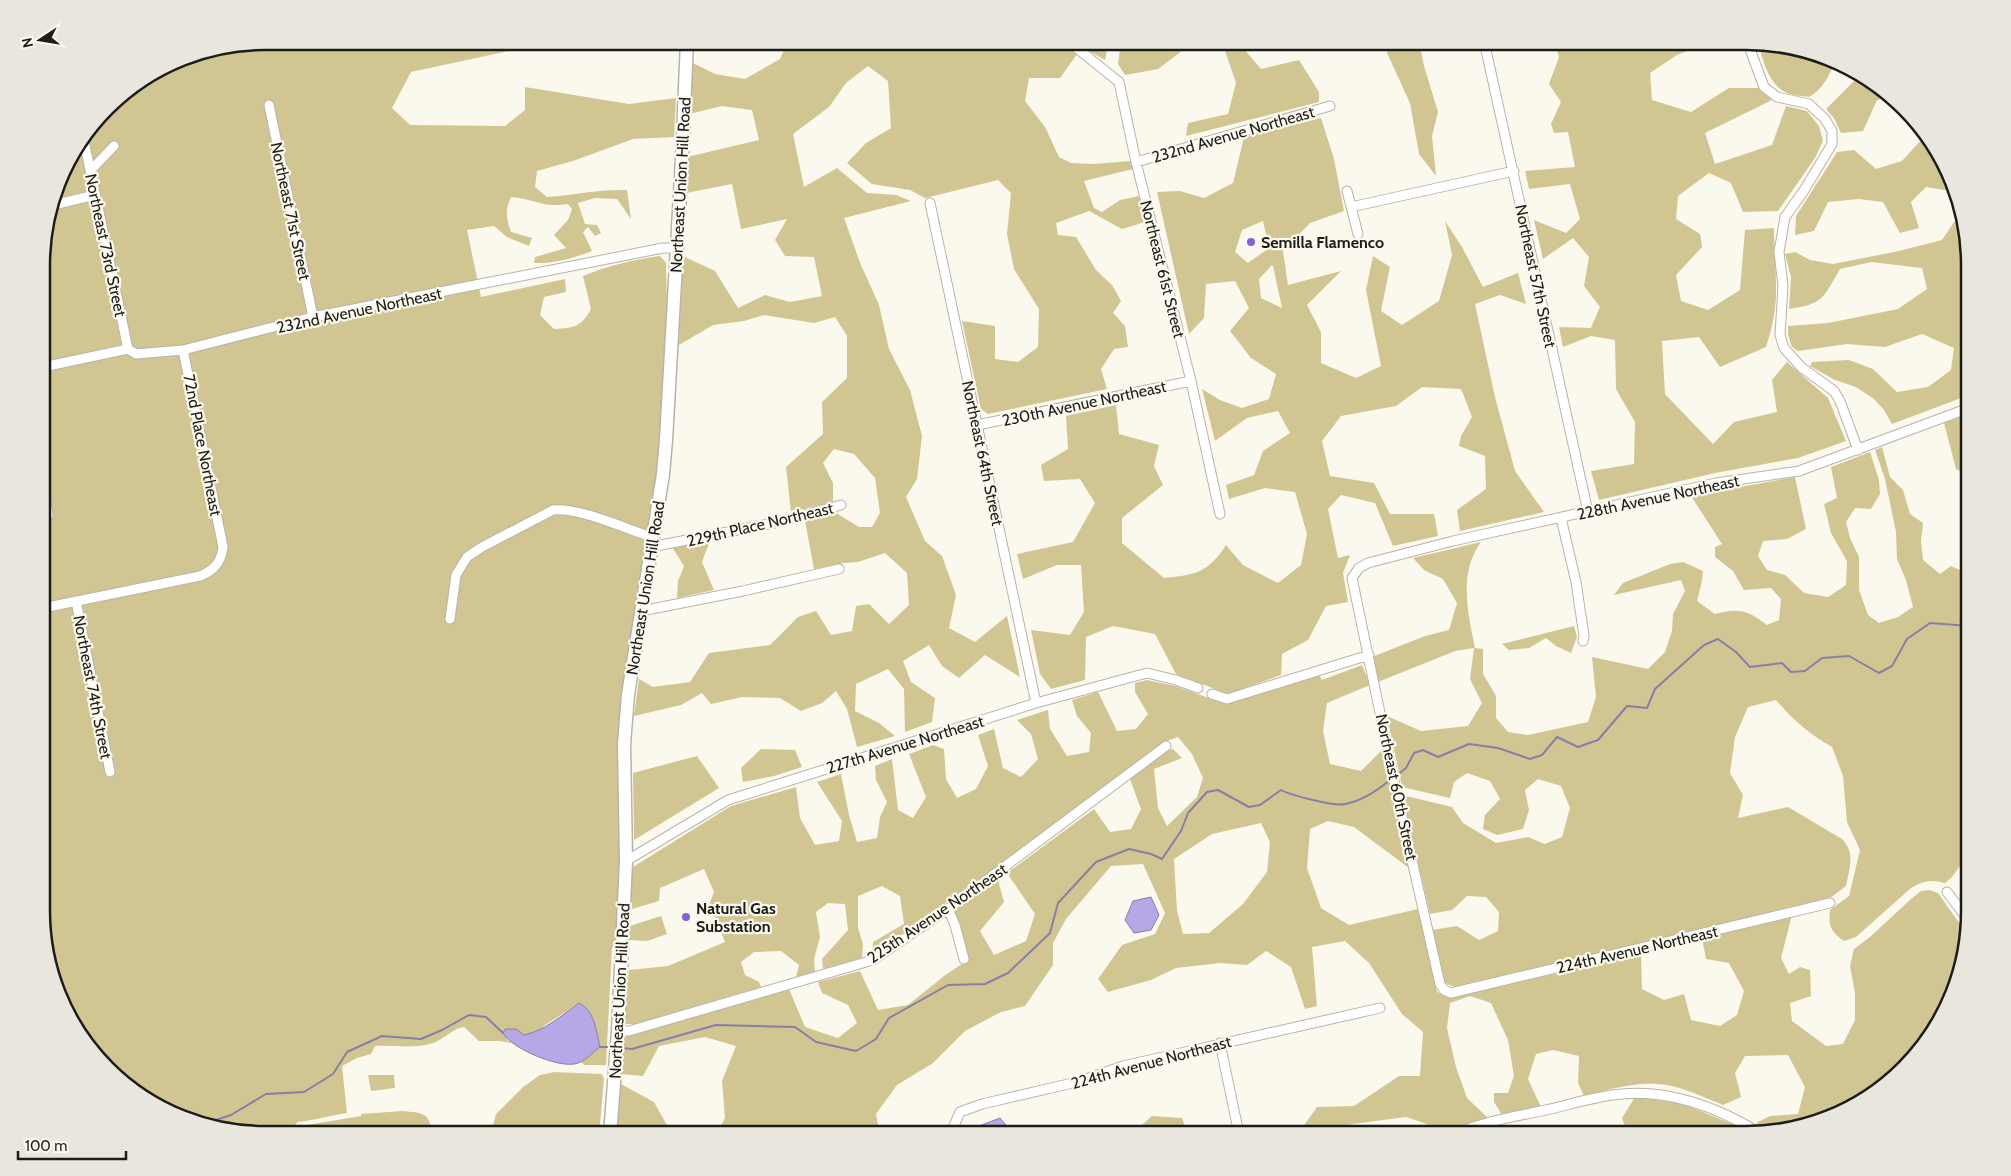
<svg xmlns="http://www.w3.org/2000/svg" width="2011" height="1176" font-family="Cabin,sans-serif">
  <style>
    .green { fill: #d1c692; fill-rule: evenodd }
    .water { fill: #b6a8e6; stroke: #887ea8 }
    .lines { fill: none; stroke-linecap: round; stroke-linejoin: round }
    .stream { stroke: #887ea8; stroke-width: 2 }
    .street-casing { stroke: #b6b4aa; stroke-width: 11 }
    .secondary-casing { stroke: #b6b4aa; stroke-width: 15 }
    .street { stroke: #fff; stroke-width: 9 }
    .secondary { stroke: #fff; stroke-width: 12 }
    .poi-dot { fill: #855fd9; stroke: #fbf9ee; stroke-width: 2 }
    .labels { text-anchor: middle; stroke-width: 4.5; stroke-linejoin: round; paint-order: stroke }
    .street-label { font-size: 16px; fill: #1c1c18; stroke: #fbf9ee }
    .poi-label { font-size: 16px; font-weight: bold; fill: #1c1c18; stroke: #fbf9ee; text-anchor: start }
    .rim { fill: none; stroke: #1c1c18; stroke-width: 2.5 }
  </style>
  <rect width="100%" height="100%" fill="#fbf9ee"/>
  <!-- green -->
  <path class="green" d="M265,41h291l-145,31 -19,36 18,17 95,1 20,-16v-23l104,17 47,-6 -2,39 -41,2 -60,22 -36,10 -2,16 12,10c27,-2 53,-8 80,-7l4,29 -14,-20 -22,-1 -17,5 7,21 12,1 4,8 -6,3 -7,-9 -5,5 9,19c-17,7 -40,13 -58,12l1,-6 31,-9 -12,-13 14,-15 4,-11 -4,-5c-26,4 -33,-5 -57,-7 -6,12 -5,22 0,35l21,6 -3,8 -22,-9 -13,-11 -27,4 14,67 84,-18 1,13 -22,5 -4,18 14,14c20,-1 27,-2 37,-20l-8,-33c27,-11 49,-16 77,-20l6,7 3,120 -41,312 -6,250 -10,2 -6,118h-22l-3,-3 19,-16 -21,-43 -34,22 -8,7 -31,7 6,4 -13,-2h-20l-15,-14c-13,2 -19,12 -31,16 -19,6 -38,2 -58,3l-4,8 -14,4 -15,8 5,47c-16,2 -31,7 -47,9l-1,-1 -15,14h-19l-58,-8 -54,-22 -74,-70 -36,-95v-704l21,-70 53,-69 63,-39z
    M788,41h321l-4,19 -16,-9 -12,3 -17,24h-31l-4,23 20,26 14,30 12,6 23,1 37,-3 2,8 -49,12 10,27 8,4 18,-12 19,-4 6,26 -23,7 -33,-18 -33,12 2,12 18,2 20,33 16,15 9,16 -8,12 12,13 3,21 -14,2 -13,20 6,20 -119,25 -7,-5 -19,-88 33,5v33l23,3 20,-15 1,-38 -25,-40 -7,-35 4,-41 -13,-13 -73,18 -15,-8 -38,-6 -25,-21 19,-20 25,-15 -3,-47 -20,-15 -22,17 -17,24 -36,27 11,53 33,-19 30,25 29,2 15,6 -67,17 17,47 18,40 10,44 21,41 12,46 -5,43 -11,18 19,44 17,15 14,39 -7,33 26,14 32,-26 13,61 -35,-22 -26,23 -17,-12 -13,-21 -26,16 8,21 24,16 -3,24 -27,10 -1,-43 -16,-20 -32,15 -1,27 24,12 16,13 -38,11 -10,-38 -11,-18 -14,12 -21,8 -21,-13 -38,-1 -31,7 -9,-11 -21,12 -47,11 5,-37 14,8 37,-5 19,-29 61,-8 28,-28 18,-6 15,24 21,-4 4,-25 13,-2 20,20 20,-19 -2,-32 -22,-20 -27,9 -14,1 -30,6 -9,-48 31,-8 23,14h13l8,-14 -5,-35 -21,-24 -20,-5 -11,14 10,20v19l-42,10 -5,-45 37,-33 -1,-32 25,-24v-42l-12,-19 -21,6 -50,-8 -20,6 -31,4 -34,20 4,-89 32,15 23,37 27,-13 25,7 32,-6 -8,-39 -29,-1 -10,-16 12,-21 -46,10 -9,-45 -46,9 1,-36 72,-17 -7,-30 -30,-4 -33,8 2,-52 24,12 30,5 35,-20z
    M1121,41h74l-37,28 -33,6 -7,-11z
    M1219,41h24v7l18,21 38,-9 20,32v10l-133,34 2,-13 40,-9 8,-31 -14,-41z
    M1389,41h30l5,25 14,46 -6,24 4,40 -17,-22 -9,-51 -23,-50z
    M1554,41h160l-37,14 -27,18 2,27 39,12 38,-24h29l14,12 -67,33 10,31 57,-19 14,-39 21,5 12,15 4,15 -8,17 -37,53 -35,1 -12,-29 -22,-10 -31,23 -2,23 24,15 2,13 -26,28 5,26 27,9 32,-20 5,-60 29,-2c0,20 2,38 2,58 1,21 -4,42 -10,61l-46,20 -21,-30 -37,4 3,53 48,50 21,-22 43,-10 -5,-32 15,-18 41,36 18,43 -48,17 -83,15 -116,27 -8,-29 43,-7 1,-42 -19,-33 -1,-49 -24,-4 -28,11 -4,-20 32,1 9,-21 -16,-21 5,-29 -16,-19 -30,21 -9,-39 32,13 14,-14 -10,-35 -41,5 -4,-18 50,-4 -7,-35 -14,1 -3,-9 10,-22 -12,-18 10,-27z
    M1758,43l46,6 31,13c-6,14 -12,27 -26,35 -7,-1 -20,-2 -26,-6 -16,-11 -20,-31 -25,-48z
    M1861,74l30,22 -14,4 -14,31 -22,2 -7,-15 -8,-9z
    M1321,118l13,41 10,52 -34,12 -27,28 5,34 53,-14 -34,34 14,27v31l35,15 25,-12 -15,-76 7,-34 17,11 -9,44 21,14 37,-24 13,-46 -7,-34 17,26 21,40 35,-14 8,31 -26,-9 -25,9 20,93 20,74 29,41 -84,19 -3,-21 29,-21 -1,-33 -26,-10 2,-10 11,-19 -11,-28 -39,-2 -26,19 -55,10 -19,25 8,35 44,7 16,31h44l4,22 -45,10 -18,-43 -34,-8 -13,14 10,49 12,-3 -7,18 5,29 -22,4 -18,34 -26,14 -1,21 -53,19 -52,-20 -21,-40 -42,-8 -27,11 -1,43 -34,9 -11,-15 -9,-44 39,5 14,-23 -3,-47h-24l-34,14 -6,-25 56,-12 22,-39 -15,-24 -36,2 -3,-16 27,-16 -2,-33 50,-11 3,29 40,11 -5,21 9,19 -41,33v25l42,35c31,-3 44,-5 62,-33l17,20 35,18 23,-18 6,-31 -12,-42 -30,-4 -36,11 -3,-14 28,-10 9,-24 27,-18 -12,-22 -31,7 -32,23 -13,-52 18,11 22,8 27,-9 7,-25 -25,-16 -21,-27 19,-23 -14,-27 -29,3 -2,34 -15,16 -32,-142 23,-1 24,7 29,-15 11,-46zM1263,221l6,27 -21,15 -13,-11 7,-22zM1272,265l1,1 9,42 -21,-10 -2,-19z
    M1921,129l19,24 29,97v145l-77,29 -8,-14 -10,-11 -18,-12 -21,-7 -25,-14 2,-4 37,-2 24,9 24,23 31,-5 23,-17 3,-22 -32,-14 -37,13 -38,-3 -49,7 -6,-4 -4,-12v-9l40,-3 70,-14 29,-20 -5,-21 -51,-6 -31,7c-17,29 -16,35 -51,40l2,-32 -6,-23 10,-2 15,8 23,4 66,-13 43,-11 16,-24 -8,-25 -24,-4 -15,15 8,26 -19,5 -17,-31 -24,-3 -31,3 -14,29 -19,4 1,-19 41,-64 17,-2 22,19 26,-8 21,-23z
    M1969,414v52l-6,6 -7,-3 -12,-46z
    M1882,447l8,30 13,13 7,24 13,9 -2,18 2,19 17,14 11,-8 18,8v279l-17,24 -7,6c-14,-4 -22,-2 -34,5l-55,49 -12,4c-13,-9 -16,-15 -14,-31l19,-14 11,-46 -13,-28 -4,-46 -11,-29c-23,-13 -39,-27 -56,-47l-28,7 -13,30 -5,36 13,22 -5,23 50,-11 54,32c14,14 7,30 4,47l-16,12 -373,90 -12,-5 -13,-53 25,-4 22,14 19,-9 1,-19 -13,-15 -19,-1 -15,14 -22,4 -28,-119 50,12 11,16 33,20 32,-6 17,7 17,-7 8,-29 -9,-22 -23,-7 -13,11 4,20 -6,19 -26,6 -14,-6 2,-14 15,-16 -10,-18 -23,-8 -13,9 -4,16 -48,-11 -15,-71 34,15 47,-5 14,-23 -12,-24 4,-31 -19,3 -77,31 -6,-25 53,-21 24,-6 8,-27 -14,-24 -19,-9 -11,-12 68,-16c-23,31 -13,71 -6,106l8,1v25l13,22v22l12,14 20,3 60,-13 8,-25 -4,-40 56,12 17,-17 7,-21 1,-17 12,-23 -4,-11 -67,15 9,-12 47,-19 13,-2 20,9 -1,10 -5,20 18,13c24,-6 32,-4 52,11l12,-5 2,-21 -10,-11 -27,2 -11,-19 -18,-14v-10l7,-3 -31,-48 104,-19 11,52 -19,10 -24,2 -5,15 9,14 18,5 19,18 24,4 18,-12 1,-24 -16,-28 -7,-29 13,-6 -6,-31 39,-15 9,28 1,14 -9,15 -16,-1 -9,14 4,16 9,19v33l9,25 11,8 19,-6 15,-10 -7,-27 -9,-21 -1,-27 -11,-53 -10,-29z
    M710,541l-8,21 12,28 -37,8 1,-17 6,-15 -12,-19z
    M1574,626l3,11 -6,16 -15,-7 -10,-8 -17,10 -20,2 -7,-6z
    M1362,665l8,20 -43,18 -4,28 7,33 31,7 23,-23 25,120 -55,-41 -26,-6 -18,8 -3,39 14,40 28,17 69,-16 19,83 12,6 192,-44 1,35 22,11 20,-6 7,26 29,6 17,-11 7,-24 -15,-28 -23,-4 -4,-21 90,-23 -11,43 8,16 11,-7 10,3 1,26 -21,7 2,18 34,25 17,-2 12,-24v-27l-5,-27 4,-17 16,-12 41,-38 10,-8 8,-1 9,3 29,41 -27,89 -36,46 -46,36 -87,26 -15,-8 14,-7 28,-2 7,-27 -17,-32 -43,1 -10,17 6,24 -18,8c-21,-8 -43,-20 -66,-21 -24,-2 -50,6 -73,12l-6,-13 1,-27 -26,-6 -17,4 -8,25 13,28 -39,8 -8,-13v-9h14l6,-17 -6,-36 -17,-37 -21,-7 -20,7 -3,25 9,39 11,31 21,20 -25,9 1,7h-28l-1,-7 -29,-10 -106,14 17,-24 37,-1 45,-30h21l3,-44 -21,-18 -33,-51 -24,-22 -33,6 5,59 -12,3 -14,-42 -25,-16 -19,14 -27,-2 -44,5 -25,12 -43,12 -10,-13 24,-34 33,-11 10,-21 -22,-49 -32,2 -45,53 -13,24v22l-28,41 -24,6 -36,19 -32,32 -36,22 -21,29 4,21h-164l9,-17 -3,-37 14,-35 -31,-9 -46,9 -16,30 -22,-2 3,-39 165,-46 16,38 33,11 19,-15 -9,-18 -26,-12 -4,-11 42,-11 18,39 30,-5 36,-29 24,-16 -7,-33 -7,-17 44,-30 6,22 -24,29 14,24 32,-14 9,-27 -28,-41 87,-64 16,23 21,-3 10,-20 -11,-30 36,-28 7,-2 9,9 -28,11 4,39 9,18 30,-29 6,-19 -11,-24 -14,-17 -14,5 -149,112 -143,101 1,-13 31,-18 -4,-28 -18,-10 -24,10v32l5,16 -1,14 -39,11 -1,-10 26,-29 -3,-26 -17,-1 -12,9 4,25 -6,22 1,13 -19,5 3,-12 -18,-14 -27,1 -13,10 4,13 14,7 2,5 -126,37h-10l4,-54 39,-4 57,-24 -10,-25 -7,-9 6,-16 -10,-23 -44,19 -1,13 -27,8 -2,-29 3,-13 98,-61 65,-19 4,31 15,27 24,-4 3,-20 -25,-39 24,-8 8,41 8,27 20,-4 3,-21 7,-15 -11,-22 -1,-14 17,-7 6,51 15,8 13,-21 -17,-43 24,-9 11,4 2,30 11,19 19,-9 12,-23 -10,-31 16,-6 9,39 18,9 17,-18 -7,-25 -14,-14 31,-10 2,19 17,27 22,-4 2,-19 -14,-17 -5,-16 26,-8 19,39 19,-2 12,-15 -13,-22v-9l12,-3 28,6 51,18 93,-29 3,5zM1261,823l9,19 -3,30 -24,32 -34,29 -26,1 -6,-23 -3,-52 38,-25z
    M761,749l34,1 7,17 -28,9 -31,6 -2,-14z
    M697,756l22,32 -85,52 -1,-67z
    M661,916l6,18 -20,7 -18,-1 1,-14z
    M554,1072l48,2 2,5 -5,56h-106l-1,-6 4,-15 27,-27 17,-12z
    M368,1075h26l1,13 -24,3z
    M621,1084l33,18 14,25 8,8h-59z
    M1635,1097l48,7 49,20 17,10h-121l-6,-16z
    M402,1111c21,2 28,1 30,24h-130l-1,-9 60,-10v-2z
    M1152,1116l30,2 6,16h-56z"/>
  <!-- water -->
  <path class="water" d="M1151,897l8,18 -8,15 -17,3 -9,-13 8,-19z
    M579,1003c16,8 17,28 21,44 -8,6 -16,16 -26,17 -18,3 -63,-16 -71,-31l2,-4h11l8,6c20,-4 38,-20 55,-32z
    M1000,1118l10,12v5h-34l3,-9z"/>
  <g class="lines">
    <!-- stream -->
    <path class="stream" d="M1396,776l10,-8 8,-15 9,-3 15,7 31,-13 29,4 32,11 12,-4 15,-18 21,10 20,-7 29,-34 20,2 8,-19 49,-44 14,-6 18,13 14,15 32,-4 9,9 14,-1 17,-13 27,-2 30,17 13,-7 15,-27 23,-16 39,3
      M1959,942l4,5
      M600,1047h13
      M622,1048l10,1 84,-24 79,2 21,15 40,9 20,-12 13,-21 59,-33 37,-1 23,-11 42,-40 8,-30 38,-41 33,-13 22,5 11,5 19,-28 7,-18 19,-21 11,-2 31,17 11,-2 21,-15c9,5 55,17 64,14 16,-3 33,-14 45,-24
      M201,1125l30,-10 35,-21 38,-2 29,-18 14,-22 35,-16 39,3 21,-9 27,-15 17,2 17,16"/>
    <defs>
      <path id="street" d="M1484,41l104,471
        M1747,41l17,46 13,10 32,7 16,15 7,12v13l-29,48 -18,25 -6,35 4,34 -3,49 4,13 17,19 33,24 6,10 18,49
        M1073,45l46,37 17,80 55,219 29,133
        M269,105l44,212
        M84,141l44,208
        M1136,162l194,-56
        M90,171l24,-25
        M1347,191l11,43
        M930,203l106,500
        M53,205l42,-10
        M1351,207l163,-36
        M43,367l85,-18 8,5 47,-4 130,-33 350,-69h14
        M977,425l214,-44
        M43,480l5,35
        M1561,518l15,64 8,54 -1,5
        M76,601l34,171
        M43,608l157,-32c14,-6 21,-13 23,-29l-40,-197
        M641,611l102,-20 96,-22
        M450,619l6,-44 11,-18 15,-10 71,-37c26,-3 73,19 99,27l4,9 123,-24 62,-17
        M1212,694l15,5 142,-44
        M626,861l102,-61 308,-97 111,-30 29,7 22,8
        M1947,892l22,29
        M1830,903l-379,90 -7,-3 -4,-6 -44,-194 -44,-212 7,-10 9,-5 85,-22 263,-58 83,-12 170,-63
        M948,909l7,16 9,34
        M618,1031h11l244,-71 75,-51 218,-163
        M1220,1043l19,91
        M1469,1134l-1,-5c25,-10 51,-13 78,-19 22,-5 44,-12 67,-15 52,-8 105,12 148,39
        M950,1135l10,-23 22,-8 95,-22 46,-16 257,-58"/>
      <path id="secondary" d="M610,1135l8,-104 8,-170 -2,-117 4,-49 35,-221 3,-34 16,-282 5,-117"/>
    </defs>
    <!-- street casing -->
    <use href="#street" class="street-casing"/>
    <!-- secondary casing -->
    <use href="#secondary" class="secondary-casing"/>
    <!-- street -->
    <use href="#street" class="street"/>
    <!-- secondary -->
    <use href="#secondary" class="secondary"/>
  </g>
  <!-- markers -->
  <g class="poi-dot">
    <circle cx="1251" cy="242" r="5"/>
    <circle cx="686" cy="917" r="5"/>
  </g>
  <g class="labels">
    <!-- street labels -->
    <g class="street-label">
      <text transform="translate(1233 134) rotate(-16)" y="6">232nd Avenue Northeast</text>
      <text transform="translate(680 185) rotate(-87)" y="6">Northeast Union Hill Road</text>
      <text transform="translate(291 211) rotate(78)" y="6">Northeast 71st Street</text>
      <text transform="translate(106 245) rotate(78)" y="6">Northeast 73rd Street</text>
      <text transform="translate(1163 269) rotate(76)" y="6">Northeast 61st Street</text>
      <text transform="translate(1536 276) rotate(78)" y="6">Northeast 57th Street</text>
      <text transform="translate(359 310) rotate(-12)" y="6">232nd Avenue Northeast</text>
      <text transform="translate(1084 403) rotate(-12)" y="6">230th Avenue Northeast</text>
      <text transform="translate(203 445) rotate(79)" y="6">72nd Place Northeast</text>
      <text transform="translate(983 453) rotate(78)" y="6">Northeast 64th Street</text>
      <text transform="translate(1658 497) rotate(-12)" y="6">228th Avenue Northeast</text>
      <text transform="translate(760 524) rotate(-13)" y="6">229th Place Northeast</text>
      <text transform="translate(645 588) rotate(-81)" y="6">Northeast Union Hill Road</text>
      <text transform="translate(93 687) rotate(79)" y="6">Northeast 74th Street</text>
      <text transform="translate(905 744) rotate(-17)" y="6">227th Avenue Northeast</text>
      <text transform="translate(1397 787) rotate(78)" y="6">Northeast 60th Street</text>
      <text transform="translate(937 913) rotate(-34)" y="6">225th Avenue Northeast</text>
      <text transform="translate(1637 949) rotate(-13)" y="6">224th Avenue Northeast</text>
      <text transform="translate(619 991) rotate(-87)" y="6">Northeast Union Hill Road</text>
      <text transform="translate(1151 1062) rotate(-15)" y="6">224th Avenue Northeast</text>
    </g>
    <!-- poi labels -->
    <g class="poi-label">
      <text x="1261" y="248">Semilla Flamenco</text>
      <text x="696" y="914">Natural Gas<tspan x="696" dy="18">Substation</tspan></text>
    </g>
  </g>
  <!-- crop -->
  <path d="M0 0H2011V1176H0ZM265 50H1746A215 215 0 0 1 1961 265V911A215 215 0 0 1 1746 1126H265A215 215 0 0 1 50 911V265A215 215 0 0 1 265 50Z" fill="#e9e7dd" fill-rule="evenodd"/>
  <path class="rim" d="M265 50H1746A215 215 0 0 1 1961 265V911A215 215 0 0 1 1746 1126H265A215 215 0 0 1 50 911V265A215 215 0 0 1 265 50Z"/>
  <!-- north arrow -->
  <g transform="translate(40 40) rotate(258)" stroke="#fbf9ee" stroke-width="4" paint-order="stroke">
  <path d="M0-4L9 19L0 12L-9 19Z" fill="#1c1c18"/>
  <text y="-8" font-size="14" font-weight="bold" text-anchor="middle" fill="#1c1c18">N</text>
  </g>
  <!-- scale -->
  <path d="M18 1151v8h108v-8" fill="none" stroke="#1c1c18" stroke-width="2.5"/>
  <text x="25" y="1151" font-size="15" fill="#1c1c18" stroke="#fbf9ee" stroke-width="4" paint-order="stroke">100 m</text>
</svg>
